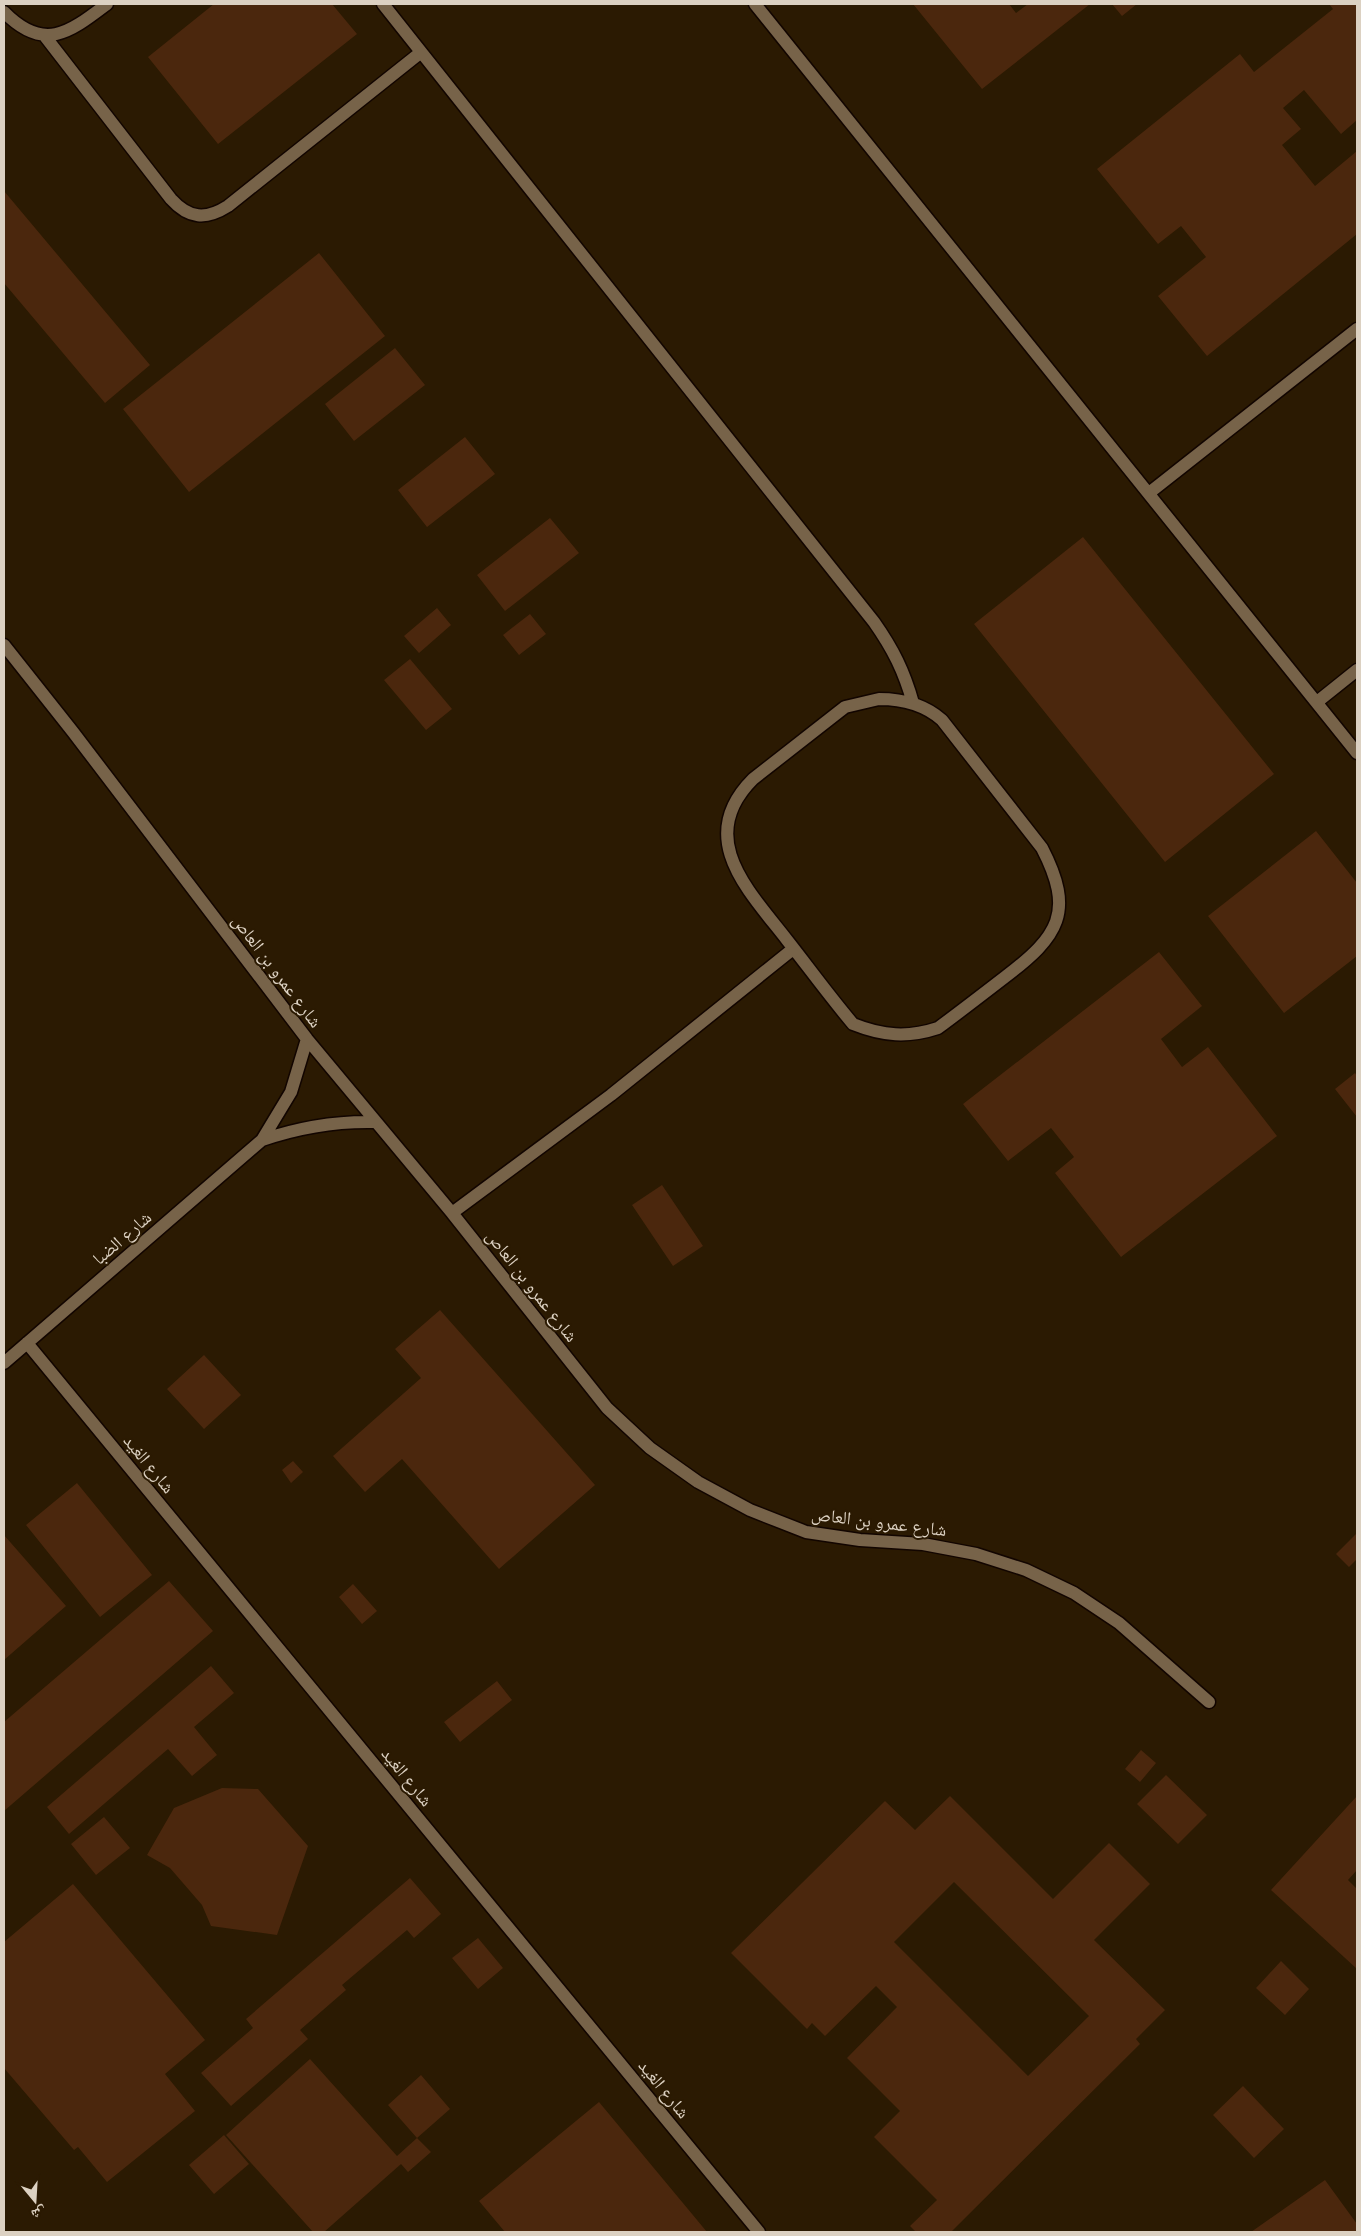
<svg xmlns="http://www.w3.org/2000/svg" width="1361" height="2236" font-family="'DM Sans','Noto Naskh Arabic',sans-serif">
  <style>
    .building { fill: #4b270d; fill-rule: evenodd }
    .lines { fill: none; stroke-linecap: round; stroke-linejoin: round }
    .minor-casing { stroke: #120500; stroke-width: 15 }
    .minor { stroke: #776349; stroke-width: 12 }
    .labels { text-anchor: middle; stroke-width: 4; stroke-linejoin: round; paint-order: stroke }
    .street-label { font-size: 18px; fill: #dcd1c2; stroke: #2b1a02 }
  </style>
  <rect width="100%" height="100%" fill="#2b1a02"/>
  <!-- building -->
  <path class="building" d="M214,4h118l25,30 -139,110 -70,-87z
    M913,4h96l7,9 12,-9h62l-108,85z
    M1112,4h25l-15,12z
    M1329,4h28v116l-16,14 -37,-44 -21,18 18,21 -19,16 33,41 42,-35v83l-150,122 -49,-60 48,-39 -25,-31 -23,18 -61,-75 143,-115 14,18 79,-63z
    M4,191l146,174 -45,38 -101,-120z
    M319,253l66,83 -196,156 -66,-83z
    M395,348l30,37 -71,56 -29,-37z
    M465,437l30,37 -68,53 -29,-37z
    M550,518l29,35 -74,58 -28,-36z
    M1083,537l191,237 -109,88 -191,-238z
    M437,608l14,17 -32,28 -15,-17z
    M530,614l16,20 -27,21 -16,-20z
    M410,659l42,50 -26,21 -42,-50z
    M1316,831l41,52v73l-73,57 -76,-97z
    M1159,952l43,54 -41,33 21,28 26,-20 69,89 -156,121 -66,-84 19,-16 -23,-29 -43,33 -45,-57z
    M1355,1073l2,3v41l-22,-28z
    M662,1185l41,61 -30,20 -41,-61z
    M440,1310l155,175 -96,84 -97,-110 -37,33 -32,-36 88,-78 -26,-29z
    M204,1355l37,40 -37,34 -37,-40z
    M293,1461l10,11 -12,11 -9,-13z
    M77,1483l75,92 -52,42 -74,-92z
    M1357,1533v26l-8,8 -13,-13z
    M4,1535l62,71 -62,54z
    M169,1581l44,50 -209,180v-89z
    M353,1584l24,27 -15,13 -23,-27z
    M211,1666l23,27 -40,34 23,28 -25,21 -24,-27 -99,85 -22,-27z
    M497,1681l15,19 -52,42 -16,-20z
    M1141,1750l15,13 -16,19 -15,-13z
    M1166,1775l41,40 -29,29 -41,-40z
    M222,1788l36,1 50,57 -31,89 -66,-9 -9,-21 -32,-37 -23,-13 27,-47z
    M950,1796l103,103 56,-56 41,41 -56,56 71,70 -29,29 4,5 -189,188h-35l-6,-6 27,-26 -63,-63 26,-26 -53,-53 50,-51 -21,-21 -51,50 -13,-13 -5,6 -76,-76 154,-152 30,29zM954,1882l135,134 -61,60 -134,-134z
    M1357,1796v74l-9,10 9,9v80l-86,-79z
    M104,1817l26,31 -34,27 -25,-31z
    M410,1878l31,36 -27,24 -7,-8 -65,55 4,5 -46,40 8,9 -77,67 -30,-33 52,-45 -7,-9z
    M73,1884l132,156 -40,34 30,37 -88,71 -29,-35 -4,3 -70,-82v-126z
    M478,1938l25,30 -25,21 -26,-31z
    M1281,1961l28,28 -24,26 -29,-27z
    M310,2059l87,97 20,-18 14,14 -23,20 -7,-8 -77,68h-11l-87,-97z
    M421,2075l29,34 -33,29 -29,-33z
    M1243,2086l41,43 -30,29 -41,-43z
    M599,2102l108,130h-202l-26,-31z
    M224,2135l25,29 -35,30 -25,-29z
    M1325,2180l32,44v8h-106z"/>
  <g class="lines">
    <defs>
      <path id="minor" d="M383,4l491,618c19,27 30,49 39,81
        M755,4l602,749
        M4,12c40,41 66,20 103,-8
        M44,35l127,164c18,20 35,21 57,7l192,-153
        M1149,493l208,-164
        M4,645l69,87 234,307 145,174 155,195 43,40 48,34 52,28 56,22 54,8 63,4 53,10 50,16 48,23 45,30 90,79
        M879,699c24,0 45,5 63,21l100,128c33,64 17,88 -37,129 -22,17 -44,34 -67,51 -30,10 -55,8 -85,-4 -23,-27 -44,-56 -66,-84 -38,-49 -93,-102 -34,-161l92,-72z
        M1317,702l40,-32
        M262,1140c38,-13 73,-19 113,-18
        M452,1213l159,-118 182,-146
        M27,1343l732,889
        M4,1363l258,-223 29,-48 16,-53"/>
    </defs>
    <!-- minor casing -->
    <use href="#minor" class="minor-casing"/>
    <!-- minor -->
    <use href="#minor" class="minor"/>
  </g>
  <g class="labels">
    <!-- street labels -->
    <g class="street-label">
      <text transform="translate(277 971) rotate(53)" y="6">شارع عمرو بن العاص</text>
      <text transform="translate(122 1238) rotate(-41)" y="6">شارع الضبا</text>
      <text transform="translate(532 1286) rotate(52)" y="6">شارع عمرو بن العاص</text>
      <text transform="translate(149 1464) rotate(51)" y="6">شارع الغيد</text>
      <text transform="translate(879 1522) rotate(7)" y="6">شارع عمرو بن العاص</text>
      <text transform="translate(407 1777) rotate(51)" y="6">شارع الغيد</text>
      <text transform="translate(664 2089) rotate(51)" y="6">شارع الغيد</text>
    </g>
  </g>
  <!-- border -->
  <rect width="1361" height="2236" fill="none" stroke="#dcd1c2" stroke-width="10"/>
  <!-- north arrow -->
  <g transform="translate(35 2201) rotate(162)" stroke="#2b1a02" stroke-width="4" paint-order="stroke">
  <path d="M0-4L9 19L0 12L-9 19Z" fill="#dcd1c2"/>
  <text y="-8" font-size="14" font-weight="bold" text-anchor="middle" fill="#dcd1c2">ش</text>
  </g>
</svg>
